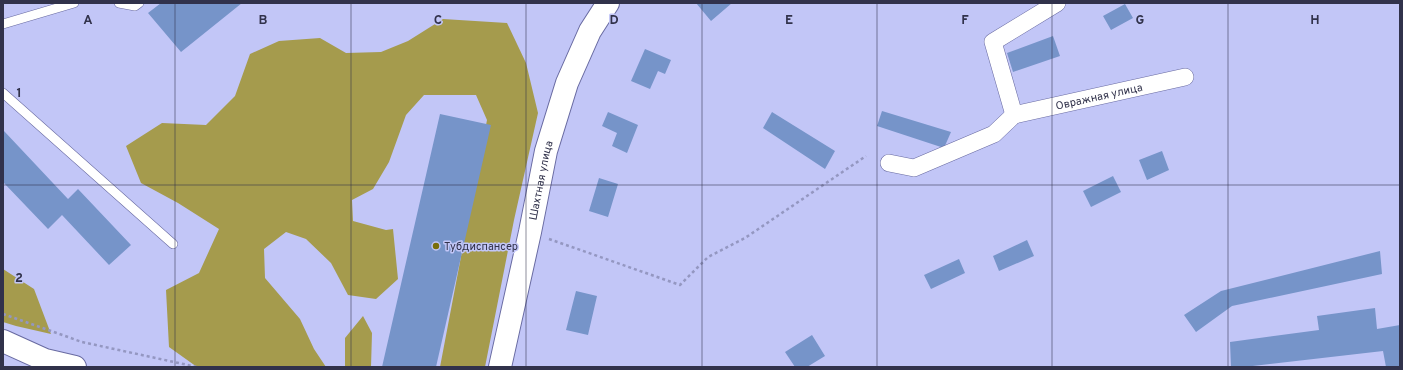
<svg xmlns="http://www.w3.org/2000/svg" width="1403" height="370" font-family="Overpass,sans-serif">
  <style>
    .forest { fill: #a59b4d }
    .building { fill: #7694c9 }
    .lines { fill: none; stroke-linecap: round; stroke-linejoin: round }
    .service-casing { stroke: #686aa1; stroke-width: 10 }
    .minor-casing { stroke: #686aa1; stroke-width: 18 }
    .tertiary-casing { stroke: #686aa1; stroke-width: 24 }
    .secondary-casing { stroke: #686aa1; stroke-width: 24 }
    .path { stroke: #9497c1; stroke-width: 2.5; stroke-dasharray: 3 3; stroke-linecap: butt }
    .service { stroke: #fff; stroke-width: 9 }
    .minor { stroke: #fff; stroke-width: 17 }
    .tertiary { stroke: #fff; stroke-width: 22 }
    .secondary { stroke: #fff; stroke-width: 22 }
    .grid { fill: none; stroke: #31324b; stroke-width: 1; stroke-opacity: 0.55 }
    .poi-dot { fill: #796e0b; stroke: #c2c6f7; stroke-width: 1.5 }
    .labels { text-anchor: middle; stroke-width: 3; stroke-linejoin: round; paint-order: stroke }
    .street-label { font-size: 11px; fill: #31324b; stroke: #c2c6f7 }
    .poi-label { font-size: 11px; fill: #31324b; stroke: #c2c6f7; text-anchor: start }
    .grid-label { font-size: 13px; text-anchor: middle; font-weight: bold; fill: #31324b; stroke: #c2c6f7; stroke-width: 3; stroke-linejoin: round; paint-order: stroke }
  </style>
  <rect width="100%" height="100%" fill="#c2c6f7"/>
  <!-- forest -->
  <path class="forest" d="M443,19l64,4 19,40 12,50 -24,107 -29,147h-45l47,-247 -11,-25h-52l-18,20 -17,47 -16,27 -21,11 1,21 33,9 7,-1 5,50 -22,20 -28,-4 -17,-32 -25,-24 -20,-7 -22,17 1,29 35,41 14,30 12,18h-129l-28,-20 -3,-57 33,-17 20,-44 -41,-26 -37,-20 -15,-37 36,-23 44,2 29,-29 15,-42 29,-13 41,-3 26,15 35,-1 27,-11z
    M3,269l31,20 17,45 -35,-8 -13,-4z
    M363,316l9,17 -1,34h-26v-29z"/>
  <!-- building -->
  <path class="building" d="M161,3h81l-61,49 -33,-39z
    M696,3h36l-21,18z
    M1125,4l8,14 -22,12 -8,-14z
    M1053,36l7,20 -47,16 -6,-19z
    M645,49l26,11 -6,14 -7,-3 -8,18 -19,-8z
    M882,111l69,21 -7,16 -67,-22z
    M608,112l30,13 -11,28 -15,-7 5,-13 -15,-7z
    M772,112l63,39 -10,18 -62,-41z
    M440,114l51,11 -55,242h-54z
    M4,131l64,68 10,-10 53,56 -22,20 -47,-50 -14,14 -45,-47v-50z
    M1162,151l7,19 -22,10 -8,-20z
    M1113,176l8,16 -30,15 -8,-16z
    M599,178l19,6 -10,33 -19,-6z
    M1027,240l7,16 -35,15 -6,-15z
    M1380,251l2,23 -150,32 -36,26 -12,-17 37,-24z
    M959,259l6,14 -34,16 -7,-14z
    M576,291l21,5 -9,39 -22,-5z
    M1375,308l2,21 23,-4v42h-14l-3,-16 -139,16h-13l-1,-25 89,-12 -2,-14z
    M812,335l13,21 -18,11h-12l-10,-15z"/>
  <g class="lines">
    <defs>
      <path id="service" d="M119,3l16,3 4,-3
        M3,24l71,-21
        M3,93l170,151"/>
      <g id="minor">
        <path id="s1" d="M1014,115l171,-38"/>
        <path d="M1014,115l-21,-73 64,-39"/>
        <path d="M889,163l25,5 80,-34 20,-19"/>
      </g>
      <path id="tertiary" d="M3,341l42,19 30,7"/>
      <g id="secondary">
        <path id="s2" d="M500,367l30,-135 16,-81 21,-68 23,-52 18,-28"/>
      </g>
    </defs>
    <!-- service casing -->
    <use href="#service" class="service-casing"/>
    <!-- minor casing -->
    <use href="#minor" class="minor-casing"/>
    <!-- tertiary casing -->
    <use href="#tertiary" class="tertiary-casing"/>
    <!-- secondary casing -->
    <use href="#secondary" class="secondary-casing"/>
    <!-- path -->
    <path class="path" d="M549,239l131,46 28,-28 37,-19 121,-82
      M3,314l79,28 115,25"/>
    <!-- service -->
    <use href="#service" class="service"/>
    <!-- minor -->
    <use href="#minor" class="minor"/>
    <!-- tertiary -->
    <use href="#tertiary" class="tertiary"/>
    <!-- secondary -->
    <use href="#secondary" class="secondary"/>
  </g>
  <!-- grid -->
  <path class="grid" d="M175,3v364M351,3v364M526,3v364M702,3v364M877,3v364M1052,3v364M1228,3v364M3,185h1397"/>
  <!-- markers -->
  <circle class="poi-dot" cx="436" cy="246" r="4"/>
  <g class="labels">
    <!-- street labels -->
    <g class="street-label">
      <text dy="4" stroke="none"><textPath href="#s1" startOffset="87">Овражная улица</textPath></text>
      <text dy="4" stroke="none"><textPath href="#s2" startOffset="191">Шахтная улица</textPath></text>
    </g>
    <!-- poi labels -->
    <g class="poi-label">
      <text x="444" y="250">Тубдиспансер</text>
    </g>
  </g>
  <g class="grid-label">
    <text x="88" y="24">A</text>
    <text x="263" y="24">B</text>
    <text x="438" y="24">C</text>
    <text x="614" y="24">D</text>
    <text x="789" y="24">E</text>
    <text x="965" y="24">F</text>
    <text x="1140" y="24">G</text>
    <text x="1315" y="24">H</text>
    <text x="19" y="97">1</text>
    <text x="19" y="282">2</text>
  </g>
  <!-- border -->
  <rect width="1403" height="370" fill="none" stroke="#31324b" stroke-width="8"/>
</svg>
